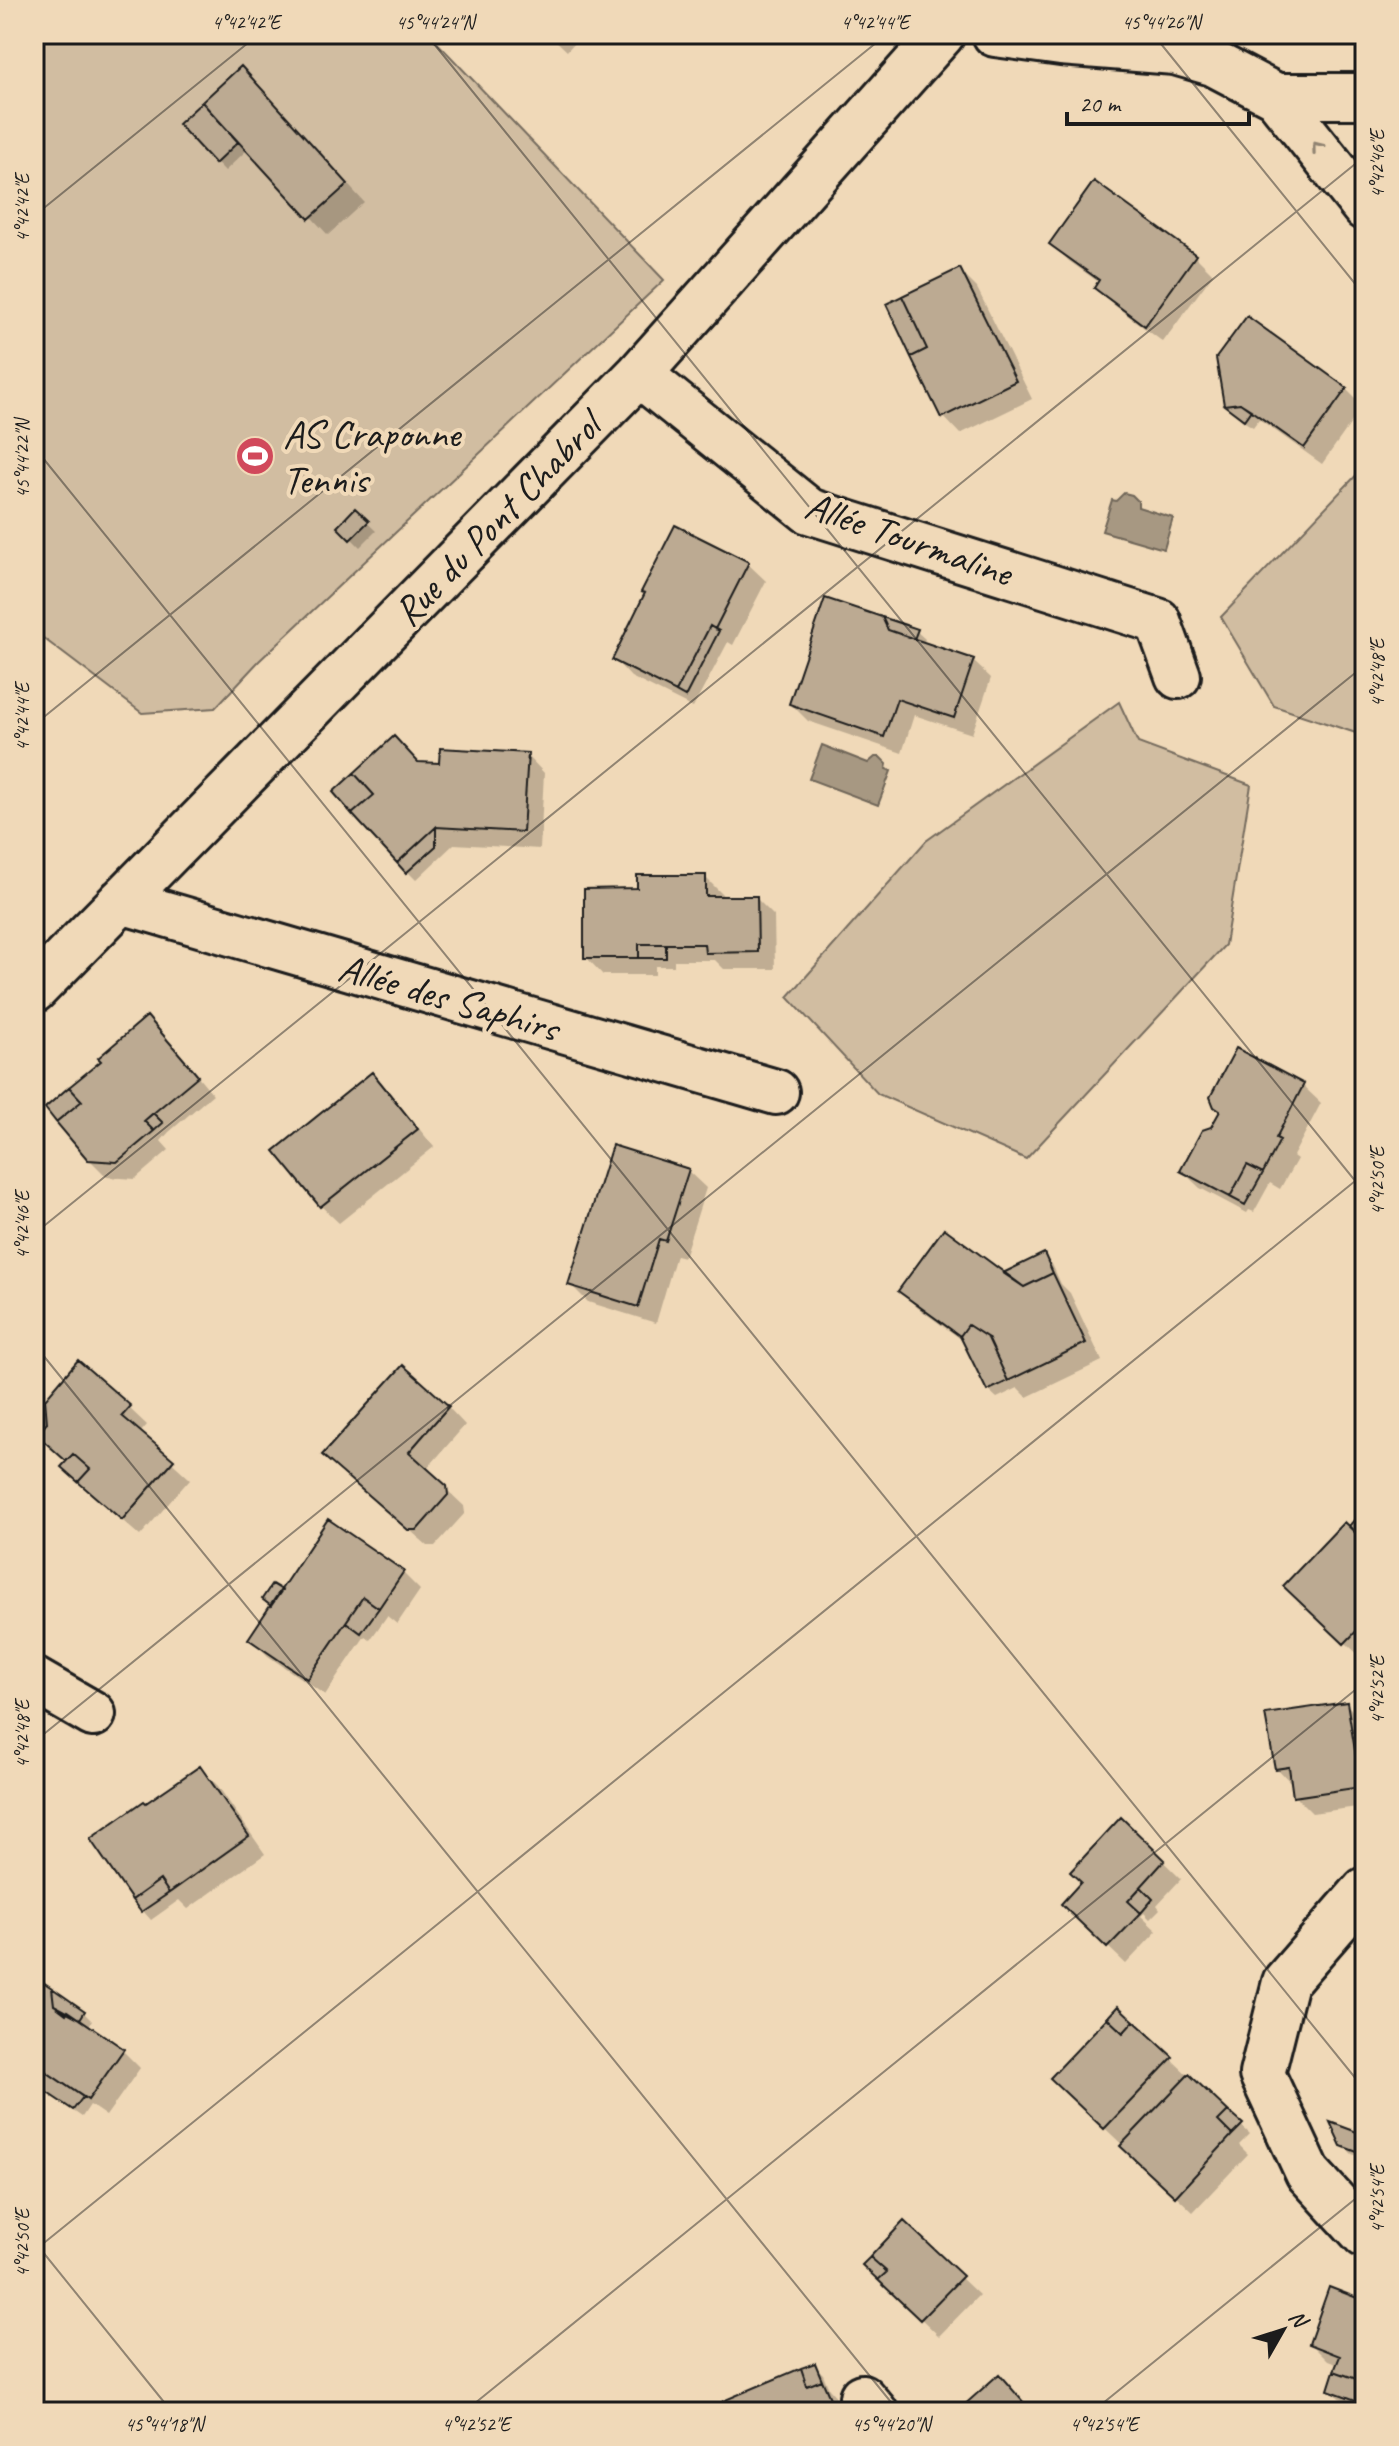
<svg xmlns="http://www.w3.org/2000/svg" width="1399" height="2446" font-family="Caveat,sans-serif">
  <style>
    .green { fill: #d1bda1; stroke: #766c5e; stroke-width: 2 }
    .water { fill: #a79882; stroke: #6f6659; stroke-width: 2 }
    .shadow { fill: #0003 }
    .building { fill: #bcaa92; stroke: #1c1c1c; stroke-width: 2 }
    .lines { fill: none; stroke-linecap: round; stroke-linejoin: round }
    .minor-casing { stroke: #1c1c1c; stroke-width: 50 }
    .minor { stroke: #f0d9b8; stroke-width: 44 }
    .oneway { stroke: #918472 }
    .ticks { fill: none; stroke: #1c1c1c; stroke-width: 2; stroke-opacity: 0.45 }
    .labels { text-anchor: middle; stroke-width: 8; stroke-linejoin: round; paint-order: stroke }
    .poi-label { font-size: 40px; fill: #1c1c1c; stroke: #f0d9b8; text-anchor: start }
    .street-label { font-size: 40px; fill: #1c1c1c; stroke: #f0d9b8 }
    .neatline { fill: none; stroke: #1c1c1c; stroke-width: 3 }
    .ticks-label { font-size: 20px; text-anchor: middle; fill: #1c1c1c }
  </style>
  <rect width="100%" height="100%" fill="#f0d9b8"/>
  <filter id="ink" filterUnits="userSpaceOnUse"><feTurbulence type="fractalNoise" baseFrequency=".0125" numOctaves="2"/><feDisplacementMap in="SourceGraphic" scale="16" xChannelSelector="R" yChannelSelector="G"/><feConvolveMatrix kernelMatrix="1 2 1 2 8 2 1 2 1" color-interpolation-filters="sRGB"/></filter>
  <g filter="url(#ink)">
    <!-- green -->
    <path class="green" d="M34,34h395l235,246 -405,381 -44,47 -73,5 -108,-82z
      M1365,466v270l-91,-30 -53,-89z
      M1119,702l19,41 113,42 -26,160 -199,214 -148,-65 -90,-97 138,-156z"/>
    <!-- water -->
    <path class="water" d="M1124,493l8,2 6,6v6l35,11 -9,31 -62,-18 10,-31 4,1z
      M822,745l46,18 7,-6h5l7,7 -1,5 5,2 -13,34 -69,-26z"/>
    <!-- shadow -->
    <path class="shadow" d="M549,34h33l-15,17z
      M241,69l123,133 -36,33 -80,-86 -23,22 -44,-46z
      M1094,184l101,72 18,18 -50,68 -49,-37 -18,-17 4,-5 -31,-22 -18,-18z
      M959,270l18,18 55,111 -72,35 -17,-18z
      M1346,389l17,17 -41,58 -63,-45 -6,8 -10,-6 -17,-17z
      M355,511l21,20 -16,16 -20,-20z
      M676,528l72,36 18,17 -33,64 -5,-3 -35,66 -62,-31 -17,-18z
      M916,631l9,8 -2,5 50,17 18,17 -19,56 -58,-19 -12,38 -94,-32 -17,-17z
      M527,755l17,18 -4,76 -86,-5 -38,36 -18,-18 21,-98 22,1z
      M705,877l17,17 1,4h33l18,18 1,53h-51l-9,-9h-41v6h-19v9h-52l-17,-18 53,-67z
      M164,1036l49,58 -44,38 -8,9 8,9 -34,29 -28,-2 -18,-18 14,-98z
      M1237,1051l66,35 18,17 -28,53 4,3 -17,30 -10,-6 -16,29 -5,-2 -2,3 -47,-25 -18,-17 40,-60z
      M372,1074l17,18 45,55 -95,76 -18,-17 -44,-55z
      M688,1171l18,17 -22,69 -8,-2 -20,68 -68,-21 -18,-18z
      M1043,1256l9,8 9,20 9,9 32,68 -75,36 -9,-9 -21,10 -9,-8 -23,-48 -47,-34 -18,-17 104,-16z
      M448,1407l17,18 -39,45 38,36 1,7 -30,33h-7l-104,-91z
      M129,1408l18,17 -7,8 50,46 -50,57 -42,-37 -30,-37 -34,-31v-16z
      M1365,1511v146l-2,2 -60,-56 56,-69z
      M402,1572l18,18 -23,34 -10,-8 -17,24 -5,-4 -40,59 -57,-39 -17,-17 31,-47z
      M1347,1705l17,17 1,84 -53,7 -17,-17 -1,-10 -17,-18z
      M200,1768l18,18 47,68 -77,55 -9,-9 -28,20 -8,-9 -50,-71z
      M1121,1820l60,59 -24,26 3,4 -10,10 -6,-6 -3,3 16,15 -31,33 -45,-43 2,-38z
      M34,1978l50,35 8,8 -4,6 34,23 18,18 -34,48 -16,-11 -8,12 -48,-33z
      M1171,2059l79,75 -11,11 9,9 -55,58 -123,-117z
      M1365,2137v22l-13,-5 -9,-9z
      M904,2224l75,71 -40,41 -74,-71z
      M1365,2303v104l-26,-9 -8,-9 8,-24 -11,-4 -17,-17z
      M814,2365l9,9 6,15 10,11 5,12h-114z"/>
    <!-- building -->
    <path class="building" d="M241,66l107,118 -39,35 -107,-117z
      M202,102l36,40 -23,22 -37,-40z
      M1094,181l102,74 -51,71 -51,-38 5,-8 -50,-36z
      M960,268l56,113 -75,37 -30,-61 16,-8 -25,-53z
      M902,296l25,53 -16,8 -25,-53z
      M1247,316l100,72 -43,60 -64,-45 -16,2 -8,-47z
      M1240,403l11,7 -7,10 -20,-15z
      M355,508l14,13 -19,19 -13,-13z
      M675,525l74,37 -34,67 -5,-3 -34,66 -64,-32 33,-67 -4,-1z
      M825,598l57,19 6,13 86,29 -20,59 -57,-19 -13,38 -95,-33z
      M882,617l36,12 -4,10 -26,-9z
      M710,626l9,5 -34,66 -9,-5z
      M394,736l24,26 21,1 1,-15 88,5 -5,79 -87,-5 -39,36 -45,-49 22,-19 -20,-22z
      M354,773l20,22 -22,19 -19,-22z
      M436,827v19l-30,27 -9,-10z
      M637,875h69v21h51l1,56 -53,1 -1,-9h-65v14h-55v-69l53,-1z
      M639,944h27v14h-27z
      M147,1016l51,60 -54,45 10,10 -37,31 -29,-2 -32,-38 26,-21 -13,-14 32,-26 -3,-3z
      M1236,1048l68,36 -28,54 4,2 -17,33 -16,-8 -17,32 -50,-26 22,-41 9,-3 9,-16 -6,-4 -4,-10z
      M372,1072l46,57 -98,78 -46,-56z
      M69,1087l13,14 -26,21 -11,-14z
      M153,1113l10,10 -9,8 -10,-10z
      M612,1145l77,24 -23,72 -7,-2 -21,68 -70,-22z
      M1247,1165l16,8 -18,32 -15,-8z
      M944,1228l80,59 29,-14 33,70 -78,38 -20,-43 -20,-13 -8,11 -62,-45z
      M1044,1253l9,20 -29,14 -21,-14z
      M968,1325l20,13 20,43 -21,10 -27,-55z
      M78,1360l53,46 -9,10 52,44 -52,60 -44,-38 12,-13 -17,-15 -7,7 -29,-26 10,-12 -2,-24z
      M403,1365l46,41 -40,46 38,34 1,9 -31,35h-9l-86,-75z
      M45,1399l2,24 -10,12 -3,-3v-20z
      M73,1454l17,15 -12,13 -17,-15z
      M1365,1508v34l-16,-16z
      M328,1519l76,52 -25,37 -16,-11 -56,82 -59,-40z
      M1344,1522l21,20v80l-21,22 -61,-58z
      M272,1584l10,6 -11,16 -9,-7z
      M363,1597l16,11 -18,25 -15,-11z
      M1347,1702l14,85 -68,10 -4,-30 -14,2 -10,-55z
      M200,1766l49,70 -80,57 -9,-13 -28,20 -42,-61 54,-38 2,2z
      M1121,1817l44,43 -37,41 13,12 -34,35 -46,-44 20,-22 -11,-10z
      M160,1880l9,13 -28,19 -9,-12z
      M1141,1887l12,12 -12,14 -13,-12z
      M34,1976l18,12 2,17 12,9 2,-3 56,38 -36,51 -52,-35 -2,4z
      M52,1988l33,23 -5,8 -26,-14z
      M1118,2006l16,15 -11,12 -16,-15z
      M1107,2018l16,15 11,-12 39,36 -69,72 -54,-51z
      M36,2065l47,32 -10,13 -39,-26v-15z
      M1189,2074l39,37 -10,10 14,14 -57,62 -55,-51z
      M1228,2111l15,13 -11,11 -14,-14z
      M1330,2122l35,13v20l-24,-9z
      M904,2221l59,55 -43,44 -42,-40 9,-8 -17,-15z
      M870,2257l17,15 -9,8 -16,-15z
      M1329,2287l36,14v81l-31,-11 6,-15 -31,-12z
      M815,2363l7,17 -15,6 -6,-18z
      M801,2368l6,18 15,-6 14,32h-108l-5,-11z
      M1334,2371l31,11 -1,21 -36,-13z
      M999,2374l33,38h-66l-4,-5z"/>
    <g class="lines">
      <defs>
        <path id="minor" d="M995,34l66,9 114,9 38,11 63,33 89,112
          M1276,96h89
          M639,374l170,137 349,110 20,55
          M121,901l655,191
          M34,990l605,-616 303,-340
          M34,1680l59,34
          M1365,1890l-80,92 -23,92 46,99 57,62
          M862,2397l13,15"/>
      </defs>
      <!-- minor casing -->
      <use href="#minor" class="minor-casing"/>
      <!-- minor -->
      <use href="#minor" class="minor"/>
    </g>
    <!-- one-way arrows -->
    <defs><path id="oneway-chevron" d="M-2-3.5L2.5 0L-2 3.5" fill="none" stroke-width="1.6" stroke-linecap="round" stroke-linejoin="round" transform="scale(2)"/></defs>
    <use class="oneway" href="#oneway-chevron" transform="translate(1317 147) rotate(-129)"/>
  </g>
  <!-- ticks -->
  <path class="ticks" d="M426,34l939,1159M1153,34l212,262M34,216l225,-182M34,447l1331,1643M34,725l853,-691M34,1234l1331,-1078M34,1344l865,1068M34,1742l1331,-1077M34,2241l138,171M34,2251l1331,-1078M464,2412l901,-730M1092,2412l273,-221"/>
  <!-- icons -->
  <defs>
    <symbol id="stadium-disc" viewBox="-11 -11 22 22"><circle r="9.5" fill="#d1495b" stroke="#f0d9b8"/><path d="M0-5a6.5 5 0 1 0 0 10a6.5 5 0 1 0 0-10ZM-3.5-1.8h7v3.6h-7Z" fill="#fff"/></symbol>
  </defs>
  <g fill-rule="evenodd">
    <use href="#stadium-disc" x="233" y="434" width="44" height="44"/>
  </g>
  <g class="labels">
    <!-- poi labels -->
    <g class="poi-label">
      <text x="283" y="447">AS Craponne<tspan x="283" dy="46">Tennis</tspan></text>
    </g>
    <!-- street labels -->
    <g class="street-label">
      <text transform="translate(496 519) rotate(-46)" y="14">Rue du Pont Chabrol</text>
      <text transform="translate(909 538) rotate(19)" y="14">Allée Tourmaline</text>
      <text transform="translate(449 997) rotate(16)" y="14">Allée des Saphirs</text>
    </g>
  </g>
  <!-- margin -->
  <rect width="1399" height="2446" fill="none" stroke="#f0d9b8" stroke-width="88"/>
  <!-- north arrow -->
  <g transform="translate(1283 2330) rotate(51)" stroke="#f0d9b8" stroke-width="6" paint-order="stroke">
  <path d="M0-6L14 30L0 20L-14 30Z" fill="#1c1c1c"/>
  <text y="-12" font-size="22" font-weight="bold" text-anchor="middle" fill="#1c1c1c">N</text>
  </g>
  <!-- scale -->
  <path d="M1067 112v12h182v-12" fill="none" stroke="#1c1c1c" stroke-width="4"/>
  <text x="1079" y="112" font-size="24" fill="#1c1c1c" stroke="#f0d9b8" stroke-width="6" paint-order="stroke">20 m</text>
  <rect x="44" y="44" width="1311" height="2358" class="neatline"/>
  <g class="ticks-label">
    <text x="246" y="29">4°42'42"E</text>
    <text x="435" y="29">45°44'24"N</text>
    <text x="875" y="29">4°42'44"E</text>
    <text x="1161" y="29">45°44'26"N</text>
    <text transform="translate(1377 164) rotate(-90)" y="7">4°42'46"E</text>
    <text transform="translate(22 208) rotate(-90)" y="7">4°42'42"E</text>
    <text transform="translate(22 459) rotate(-90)" y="7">45°44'22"N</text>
    <text transform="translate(1377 673) rotate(-90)" y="7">4°42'48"E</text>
    <text transform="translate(22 717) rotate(-90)" y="7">4°42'44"E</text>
    <text transform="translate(1377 1181) rotate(-90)" y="7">4°42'50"E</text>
    <text transform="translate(22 1225) rotate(-90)" y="7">4°42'46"E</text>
    <text transform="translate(1377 1690) rotate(-90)" y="7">4°42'52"E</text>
    <text transform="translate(22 1734) rotate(-90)" y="7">4°42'48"E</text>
    <text transform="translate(1377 2199) rotate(-90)" y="7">4°42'54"E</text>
    <text transform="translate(22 2243) rotate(-90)" y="7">4°42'50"E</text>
    <text x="164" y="2431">45°44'18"N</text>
    <text x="476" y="2431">4°42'52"E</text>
    <text x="891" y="2431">45°44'20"N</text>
    <text x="1104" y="2431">4°42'54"E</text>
  </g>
</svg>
